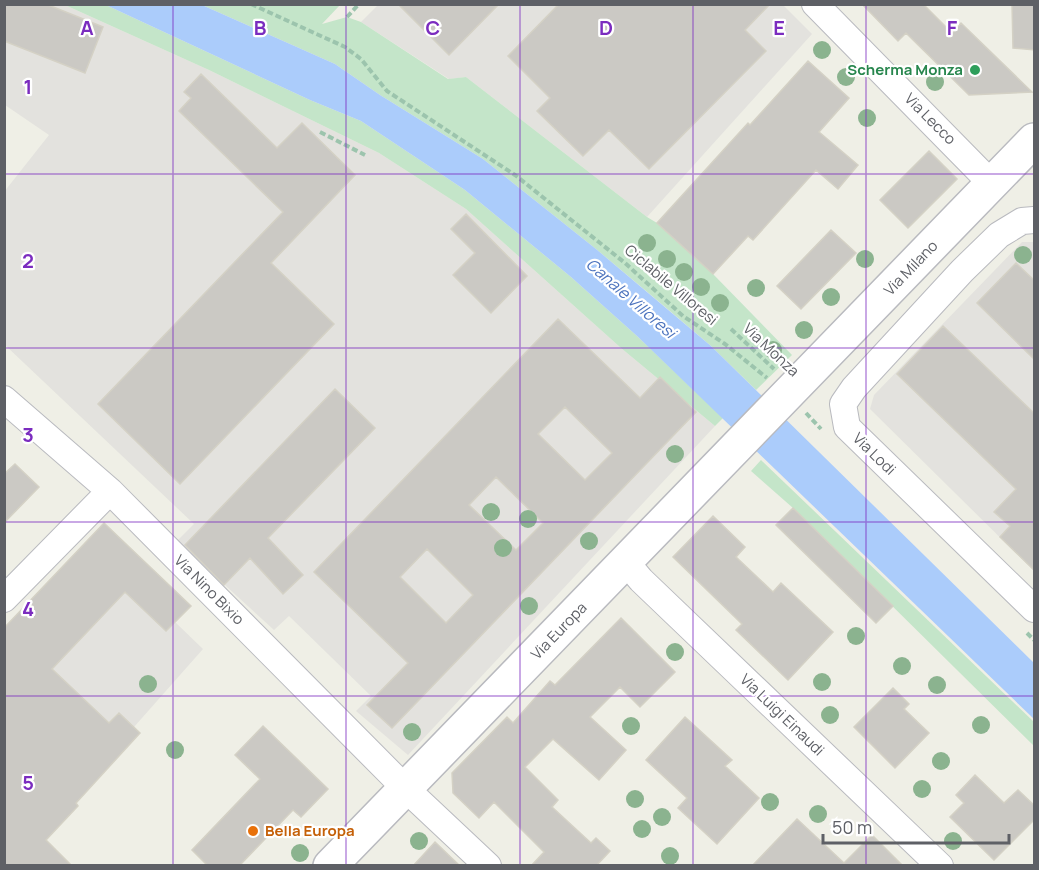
<svg xmlns="http://www.w3.org/2000/svg" width="1039" height="870" font-family="Manrope,sans-serif">
  <style>
    .industrial { fill: #e3e2de }
    .green { fill: #c4e5c9 }
    .water { fill: #abccfb }
    .building { fill: #cbc9c4; stroke: #d4d1c5; stroke-width: 1.5; fill-rule: evenodd }
    .lines { fill: none; stroke-linecap: round; stroke-linejoin: round }
    .minor-casing { stroke: #b9babf; stroke-width: 28 }
    .tertiary-casing { stroke: #b9babf; stroke-width: 36 }
    .path { stroke: #9cc4ad; stroke-width: 4; stroke-dasharray: 6 3; stroke-linecap: butt }
    .minor { stroke: #fff; stroke-width: 26 }
    .tertiary { stroke: #fff; stroke-width: 33 }
    .tree { fill: #8bb38f }
    .grid { fill: none; stroke: #7b2cbf; stroke-width: 1.5; stroke-opacity: 0.55 }
    .leisure-dot { fill: #2e9e5b; stroke: #fff; stroke-width: 2 }
    .food-dot { fill: #e8710a; stroke: #fff; stroke-width: 2 }
    .labels { text-anchor: middle; stroke-width: 4.5; stroke-linejoin: round; paint-order: stroke }
    .leisure-label { font-size: 15px; font-weight: bold; fill: #27864d; stroke: #fff; text-anchor: end }
    .street-label { font-size: 15px; fill: #5e6066; stroke: #fff }
    .food-label { font-size: 15px; font-weight: bold; fill: #c56008; stroke: #fff; text-anchor: start }
    .water-label { font-size: 16px; font-style: italic; fill: #4d74be; stroke: #fff }
    .grid-label { font-size: 20px; text-anchor: middle; font-weight: bold; fill: #7b2cbf; stroke: #fff; stroke-width: 4.5; stroke-linejoin: round; paint-order: stroke }
  </style>
  <rect width="100%" height="100%" fill="#efefe6"/>
  <!-- industrial -->
  <path class="industrial" d="M379,4h403l30,30 -165,183 -181,-140 -17,2 -88,-57z
    M5,5h60l144,65 170,83 87,56 155,139 94,78 -307,329 -52,-44 15,-15 -82,-80 -15,14 -97,-89 17,-17 -189,-179 -1,-153 45,-57 -44,-30z
    M1022,242h12v329l-164,-162 4,-14z
    M104,523l87,83 -16,16 28,27 -69,78 -16,-14 -62,68 -52,-153z"/>
  <!-- green -->
  <path class="green" d="M65,5h41l204,95 51,21 104,69 106,87 66,59 86,82 -8,8 -94,-78 -155,-139 -87,-56 -170,-83z
    M202,5h138l-18,19 25,-7 14,5 87,57 18,-2 181,140 10,6 56,51 79,81 -36,35 -45,-44 -47,-40 -68,-57 -113,-90 -103,-64 -45,-31z
    M761,460l273,262v24l-241,-238 -42,-37z"/>
  <!-- water -->
  <path class="water" d="M106,5h96l133,59 45,31 103,64 113,90 115,97 323,317v56l-397,-383 -66,-59 -106,-87 -104,-69 -51,-21z"/>
  <!-- building -->
  <path class="building" d="M4,4h42l57,23 -18,46 -81,-32z
    M398,4h101l-50,51z
    M559,4h211l-25,26 21,21 -117,118 -40,-39 -26,26 -46,-45 13,-13 -42,-42z
    M862,4h61l29,29 9,-10 71,69 -63,3 -63,-62 -8,8z
    M1012,4h23v46l-22,-2z
    M808,61l41,37 -30,34 39,33 -20,24 -22,-19 -63,70 -5,-4 -35,38 -56,-51 91,-100 2,2z
    M201,74l76,74 25,-25 53,52 -84,88 63,61 -154,160 -82,-80 185,-192 -104,-101 12,-13 -7,-6z
    M929,151l28,28 -49,49 -28,-28z
    M466,214l61,62 -36,37 -38,-38 22,-22 -24,-24z
    M831,230l25,23 -55,56 -24,-23z
    M1016,263l19,18v79l-58,-57z
    M558,319l82,79 20,-21 36,35 -304,316 -25,-23 41,-42 -94,-91zM565,407l47,46 -27,27 -47,-46zM496,477l47,46 -27,27 -47,-45zM427,549l46,46 -27,28 -46,-46z
    M943,326l92,88v157l-35,-34 10,-11 -16,-14 22,-23 -119,-115z
    M335,389l40,39 -107,110 35,37 -20,19 -33,-36 -26,27 -39,-40z
    M15,464l24,23 -35,36v-49z
    M793,508l100,98 -17,17 -100,-98z
    M713,516l32,31 -9,10 37,35 8,-9 52,49 -45,48 -52,-50 6,-6 -69,-67z
    M104,523l87,83 -25,25 -41,-39 -73,77 57,54 10,-10 21,20 -64,70 2,3 -32,34 26,26h-68v-238z
    M621,618l54,54 -35,35 -20,-20 -30,30 36,33 -27,30 -46,-41 -28,28 33,33 -6,7 39,36 5,-5 14,13 -14,15h-65l13,-14 -50,-50 -15,16 -26,-25 -1,-20 55,-56 6,6 37,-42 5,4z
    M893,688l16,16 -5,5 25,24 -34,35 -41,-41z
    M685,717l47,43 -7,6 34,32 -42,46 -39,-36 9,-10 -41,-38z
    M263,726l65,63 -27,28 -8,-7 -54,56h-31l-16,-16 68,-71 -25,-24z
    M975,775l29,28 14,-13 17,16v13l-41,41 -44,-43 14,-14 -8,-8z
    M797,819l47,44 28,-28 31,31h-151z
    M435,842l25,24h-47z"/>
  <g class="lines">
    <defs>
      <path id="minor" d="M815,4l177,180
        M1034,220l-12,1 -23,14 -37,36 -108,117 -11,16 4,23 187,182
        M4,399l106,92 295,297 83,78
        M626,562l15,18 299,286
        M4,599l106,-108"/>
      <path id="tertiary" d="M330,866l704,-726"/>
    </defs>
    <!-- minor casing -->
    <use href="#minor" class="minor-casing"/>
    <!-- tertiary casing -->
    <use href="#tertiary" class="tertiary-casing"/>
    <!-- path -->
    <path class="path" d="M251,4l94,43 16,12 26,32 128,84 110,88 58,53 42,28 42,34
      M347,17l12,-13
      M320,132l45,23
      M731,329l43,40
      M806,413l15,16
      M1027,633l7,7"/>
    <!-- minor -->
    <use href="#minor" class="minor"/>
    <!-- tertiary -->
    <use href="#tertiary" class="tertiary"/>
  </g>
  <!-- trees -->
  <g class="tree">
    <circle cx="822" cy="50" r="9"/>
    <circle cx="846" cy="77" r="9"/>
    <circle cx="935" cy="82" r="9"/>
    <circle cx="867" cy="118" r="9"/>
    <circle cx="647" cy="243" r="9"/>
    <circle cx="1023" cy="255" r="9"/>
    <circle cx="667" cy="259" r="9"/>
    <circle cx="865" cy="259" r="9"/>
    <circle cx="684" cy="272" r="9"/>
    <circle cx="701" cy="287" r="9"/>
    <circle cx="756" cy="288" r="9"/>
    <circle cx="831" cy="297" r="9"/>
    <circle cx="720" cy="303" r="9"/>
    <circle cx="804" cy="330" r="9"/>
    <circle cx="773" cy="350" r="9"/>
    <circle cx="675" cy="454" r="9"/>
    <circle cx="491" cy="512" r="9"/>
    <circle cx="528" cy="519" r="9"/>
    <circle cx="589" cy="541" r="9"/>
    <circle cx="503" cy="548" r="9"/>
    <circle cx="529" cy="606" r="9"/>
    <circle cx="856" cy="636" r="9"/>
    <circle cx="675" cy="652" r="9"/>
    <circle cx="902" cy="666" r="9"/>
    <circle cx="822" cy="682" r="9"/>
    <circle cx="148" cy="684" r="9"/>
    <circle cx="937" cy="685" r="9"/>
    <circle cx="830" cy="715" r="9"/>
    <circle cx="981" cy="725" r="9"/>
    <circle cx="631" cy="726" r="9"/>
    <circle cx="412" cy="732" r="9"/>
    <circle cx="175" cy="750" r="9"/>
    <circle cx="941" cy="761" r="9"/>
    <circle cx="922" cy="789" r="9"/>
    <circle cx="635" cy="799" r="9"/>
    <circle cx="770" cy="802" r="9"/>
    <circle cx="818" cy="814" r="9"/>
    <circle cx="662" cy="817" r="9"/>
    <circle cx="642" cy="829" r="9"/>
    <circle cx="419" cy="841" r="9"/>
    <circle cx="953" cy="841" r="9"/>
    <circle cx="300" cy="853" r="9"/>
    <circle cx="670" cy="856" r="9"/>
  </g>
  <!-- grid -->
  <path class="grid" d="M173,4v862M346,4v862M520,4v862M693,4v862M866,4v862M4,174h1030M4,348h1030M4,522h1030M4,696h1030"/>
  <!-- markers -->
  <circle class="leisure-dot" cx="975" cy="70" r="6"/>
  <circle class="food-dot" cx="253" cy="831" r="6"/>
  <g class="labels">
    <!-- leisure labels -->
    <g class="leisure-label">
      <text x="963" y="75">Scherma Monza</text>
    </g>
    <!-- street labels -->
    <g class="street-label">
      <text transform="translate(930 119) rotate(45)" y="5">Via Lecco</text>
      <text transform="translate(911 268) rotate(-46)" y="5">Via Milano</text>
      <text transform="translate(671 285) rotate(40)" y="5">Ciclabile Villoresi</text>
      <text transform="translate(771 350) rotate(43)" y="5">Via Monza</text>
      <text transform="translate(874 454) rotate(44)" y="5">Via Lodi</text>
      <text transform="translate(209 590) rotate(45)" y="5">Via Nino Bixio</text>
      <text transform="translate(559 631) rotate(-46)" y="5">Via Europa</text>
      <text transform="translate(782 715) rotate(44)" y="5">Via Luigi Einaudi</text>
    </g>
    <!-- food labels -->
    <g class="food-label">
      <text x="265" y="836">Bella Europa</text>
    </g>
    <!-- water labels -->
    <g class="water-label">
      <text transform="translate(631 298) rotate(41)" y="6">Canale Villoresi</text>
    </g>
  </g>
  <g class="grid-label">
    <text x="87" y="35">A</text>
    <text x="260" y="35">B</text>
    <text x="433" y="35">C</text>
    <text x="606" y="35">D</text>
    <text x="779" y="35">E</text>
    <text x="952" y="35">F</text>
    <text x="28" y="94">1</text>
    <text x="28" y="268">2</text>
    <text x="28" y="442">3</text>
    <text x="28" y="616">4</text>
    <text x="28" y="790">5</text>
  </g>
  <!-- border -->
  <rect width="1039" height="870" fill="none" stroke="#5e6066" stroke-width="12"/>
  <!-- scale -->
  <path d="M823 834v9h186v-9" fill="none" stroke="#5e6066" stroke-width="3"/>
  <text x="832" y="834" font-size="18" fill="#5e6066" stroke="#ffffff" stroke-width="4.5" paint-order="stroke">50 m</text>
</svg>
